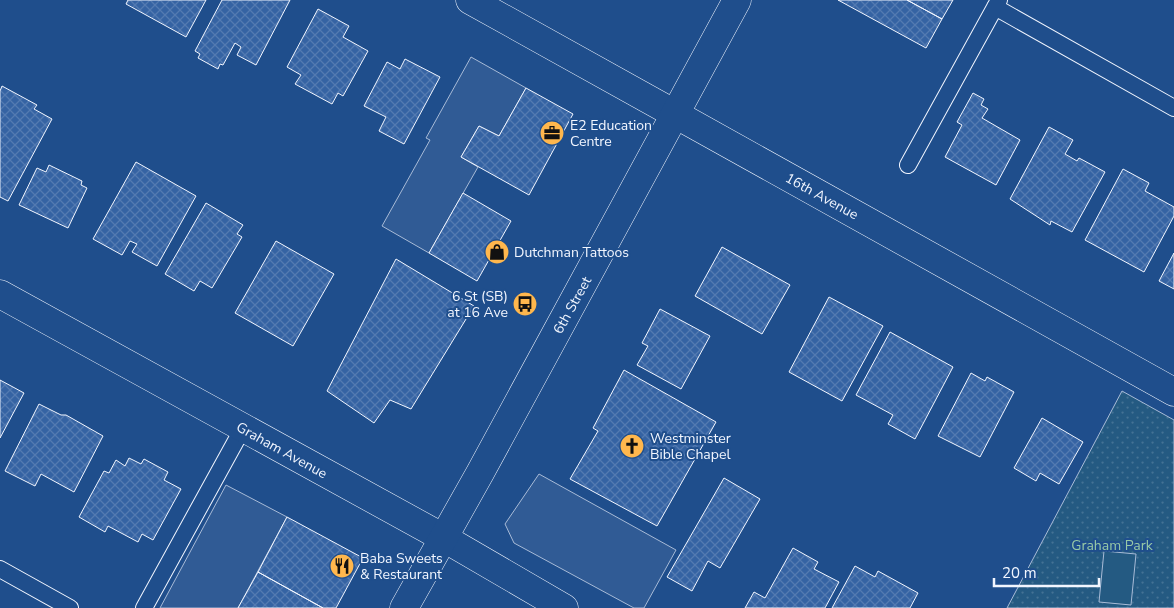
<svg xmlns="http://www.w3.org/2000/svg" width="1174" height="608" font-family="'Nunito Sans',sans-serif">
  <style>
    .grass { fill: url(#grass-dots); stroke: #a8bbd7 }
    .garden { fill: #245a82; stroke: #a8bbd7 }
    .parking { fill: #305b95; stroke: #a8bbd7 }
    .building { fill: url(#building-cross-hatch); stroke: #f2f6ff }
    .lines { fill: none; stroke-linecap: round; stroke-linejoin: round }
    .service-casing { stroke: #f2f6ff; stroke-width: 18 }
    .minor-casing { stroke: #f2f6ff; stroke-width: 29 }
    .tertiary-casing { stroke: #f2f6ff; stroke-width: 29 }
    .service { stroke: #1f4e8c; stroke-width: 16 }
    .minor { stroke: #1f4e8c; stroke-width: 28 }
    .tertiary { stroke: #1f4e8c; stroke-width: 28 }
    .labels { text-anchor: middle; stroke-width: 4; stroke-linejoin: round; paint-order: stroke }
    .poi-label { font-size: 14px; fill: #f2f6ff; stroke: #1f4e8c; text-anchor: start }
    .street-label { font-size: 14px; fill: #f2f6ff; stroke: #1f4e8c }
    .park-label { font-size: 14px; fill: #97c8a6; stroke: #1f4e8c }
  </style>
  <defs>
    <pattern id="grass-dots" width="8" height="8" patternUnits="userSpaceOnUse" patternTransform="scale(1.25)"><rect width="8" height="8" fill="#245a82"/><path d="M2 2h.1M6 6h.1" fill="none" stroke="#447295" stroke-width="1.8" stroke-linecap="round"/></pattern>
    <pattern id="building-cross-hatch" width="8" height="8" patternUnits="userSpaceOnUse" patternTransform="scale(1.25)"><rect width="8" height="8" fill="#3563a3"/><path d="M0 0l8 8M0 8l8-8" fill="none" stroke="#537ab1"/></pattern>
  </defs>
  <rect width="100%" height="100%" fill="#1f4e8c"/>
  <!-- grass -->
  <path class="grass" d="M1122,391l52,29v188h-167z"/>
  <!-- garden -->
  <path class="garden" d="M1104,551l32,3 -5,51 -32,-3z"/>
  <!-- parking -->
  <path class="parking" d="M471,57l55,31 -27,48 -20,-10 -18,31 17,10 -49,86 -47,-27 48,-86 -4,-2z
    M539,474l137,76 -32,58h-10l-120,-65 -9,-19z
    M226,485l61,32 -49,91h-78z"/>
  <!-- building -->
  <path class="building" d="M128,0h78l-20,37 -60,-33z
    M222,0h68l-34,65 -19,-10 4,-8 -6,-4 -12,22 -3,-1 -2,5 -20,-11 2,-4 -5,-3z
    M838,0h69l35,19 -16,29z
    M907,0h46l-11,19z
    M318,9l31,17 -6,11 25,14 -25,45 -5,-3 -6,11 -37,-20 6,-9 -14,-8z
    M405,59l35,18 -36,67 -25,-13 7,-14 -22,-11 23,-44 13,7z
    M2,86l35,19 -3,4 18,10 -44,82 -8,-4v-106z
    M526,88l47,26 -44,81 -68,-38 18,-31 20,10z
    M973,93l11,6 -3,6 7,4 -6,9 38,22 -24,45 -51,-28 17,-32 -5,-3z
    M1049,127l24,13 -8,14 12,7 2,-3 26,14 -33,60 -21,-11 -1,4 -40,-26z
    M136,162l60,34 -39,70 -25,-14 5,-8 -7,-3 -8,14 -29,-16z
    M49,165l33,16 -1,4 6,3 -19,40 -49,-23 18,-37 9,4z
    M1123,169l26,14 -4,8 29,16v9l-30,56 -59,-32z
    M463,193l48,28 -34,60 -48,-28z
    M206,203l37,22 -6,9 5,3 -30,51 -12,-7 -6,10 -29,-17z
    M276,241l58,33 -41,72 -58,-33z
    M722,247l68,38 -28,49 -67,-38z
    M1174,253v36l-15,-8z
    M396,259l78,47 -63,103 -21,-9 -16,23 -47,-32z
    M829,297l54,29 -41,75 -53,-29z
    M660,309l50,27 -29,53 -44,-24 11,-19 -6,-3z
    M890,332l63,35 -38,72 -27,-15 5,-9 -37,-20z
    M624,370l92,52 -59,104 -87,-47 28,-48 -5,-3z
    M971,373l14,8 2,-4 27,15 -34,65 -42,-21z
    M0,380l24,13 -24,45z
    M39,404l22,11h5l37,21 -29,56 -33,-18 -6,12 -30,-15z
    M1042,418l41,24 -24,42 -19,-11 -4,8 -22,-13z
    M129,458l12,6 3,-5 24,13 -4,8 17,9 -28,51 -11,-6 -4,8 -30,-16 -3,6 -26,-15 25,-46 5,2 7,-13 9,6z
    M724,478l36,21 -40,69 -12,-7 -16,30 -25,-14z
    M287,517l76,41 -27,50h-13l-65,-36z
    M793,548l25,14 -4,7 25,13 -14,26h-80l9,-16 11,6z
    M855,566l20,11 3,-6 40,22 -8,15h-78z
    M258,572l65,36h-85z"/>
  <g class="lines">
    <defs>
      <path id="service" d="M995,7l179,101
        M908,165l91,-165
        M0,569l70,39
        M144,608l99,-180"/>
      <path id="minor" d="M470,0l205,114
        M0,294l442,243 122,71"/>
      <path id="tertiary" d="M675,114l499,278
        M404,608l76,-135 257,-473"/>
    </defs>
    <!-- service casing -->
    <use href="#service" class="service-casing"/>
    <!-- minor casing -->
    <use href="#minor" class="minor-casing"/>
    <!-- tertiary casing -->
    <use href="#tertiary" class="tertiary-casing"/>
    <!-- service -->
    <use href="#service" class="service"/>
    <!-- minor -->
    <use href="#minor" class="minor"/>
    <!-- tertiary -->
    <use href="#tertiary" class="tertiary"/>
  </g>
  <!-- icons -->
  <defs>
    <symbol id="office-disc" viewBox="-11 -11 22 22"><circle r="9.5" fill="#ffb74d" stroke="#1f4e8c"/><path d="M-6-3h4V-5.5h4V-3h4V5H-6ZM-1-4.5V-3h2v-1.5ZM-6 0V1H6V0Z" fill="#111"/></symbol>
    <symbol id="shop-disc" viewBox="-11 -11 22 22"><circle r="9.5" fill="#ffb74d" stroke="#1f4e8c"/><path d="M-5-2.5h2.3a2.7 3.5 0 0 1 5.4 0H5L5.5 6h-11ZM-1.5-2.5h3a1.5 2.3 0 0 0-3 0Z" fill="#111"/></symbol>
    <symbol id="bus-disc" viewBox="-11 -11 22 22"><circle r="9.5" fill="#ffb74d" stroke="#1f4e8c"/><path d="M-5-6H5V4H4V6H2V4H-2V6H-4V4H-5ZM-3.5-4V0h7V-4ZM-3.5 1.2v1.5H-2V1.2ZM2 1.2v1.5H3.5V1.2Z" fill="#111"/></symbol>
    <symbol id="church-disc" viewBox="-11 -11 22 22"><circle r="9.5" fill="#ffb74d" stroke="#1f4e8c"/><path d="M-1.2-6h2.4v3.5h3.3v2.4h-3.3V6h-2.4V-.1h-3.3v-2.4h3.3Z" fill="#111"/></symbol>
    <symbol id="restaurant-disc" viewBox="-11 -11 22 22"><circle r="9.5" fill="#ffb74d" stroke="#1f4e8c"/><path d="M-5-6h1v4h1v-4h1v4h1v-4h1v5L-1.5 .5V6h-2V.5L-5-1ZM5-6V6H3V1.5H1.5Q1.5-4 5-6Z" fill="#111"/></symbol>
  </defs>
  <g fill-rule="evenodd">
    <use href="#office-disc" x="538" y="119" width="28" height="28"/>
    <use href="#shop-disc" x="483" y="238" width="28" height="28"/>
    <use href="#bus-disc" x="511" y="290" width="28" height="28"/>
    <use href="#church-disc" x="618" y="432" width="28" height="28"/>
    <use href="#restaurant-disc" x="328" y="552" width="28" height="28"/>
  </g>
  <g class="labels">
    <!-- poi labels -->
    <g class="poi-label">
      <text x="570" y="130">E2 Education<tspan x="570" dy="16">Centre</tspan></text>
      <text x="514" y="257">Dutchman Tattoos</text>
      <text x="508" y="301" text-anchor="end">6 St (SB)<tspan x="508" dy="16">at 16 Ave</tspan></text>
      <text x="650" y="443">Westminster<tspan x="650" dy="16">Bible Chapel</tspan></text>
      <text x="360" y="563">Baba Sweets<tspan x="360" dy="16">&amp; Restaurant</tspan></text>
    </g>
    <!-- street labels -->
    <g class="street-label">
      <text transform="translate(822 196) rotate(29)" y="5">16th Avenue</text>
      <text transform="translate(572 305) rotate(-61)" y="5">6th Street</text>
      <text transform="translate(282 450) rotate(29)" y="5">Graham Avenue</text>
    </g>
    <!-- park labels -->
    <g class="park-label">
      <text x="1112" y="550">Graham Park</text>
    </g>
  </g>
  <!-- scale -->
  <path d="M994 578v8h105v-8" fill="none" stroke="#f2f6ff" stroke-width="2.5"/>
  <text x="1002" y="578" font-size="15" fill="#f2f6ff" stroke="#1f4e8c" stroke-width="4" paint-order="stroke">20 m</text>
</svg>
